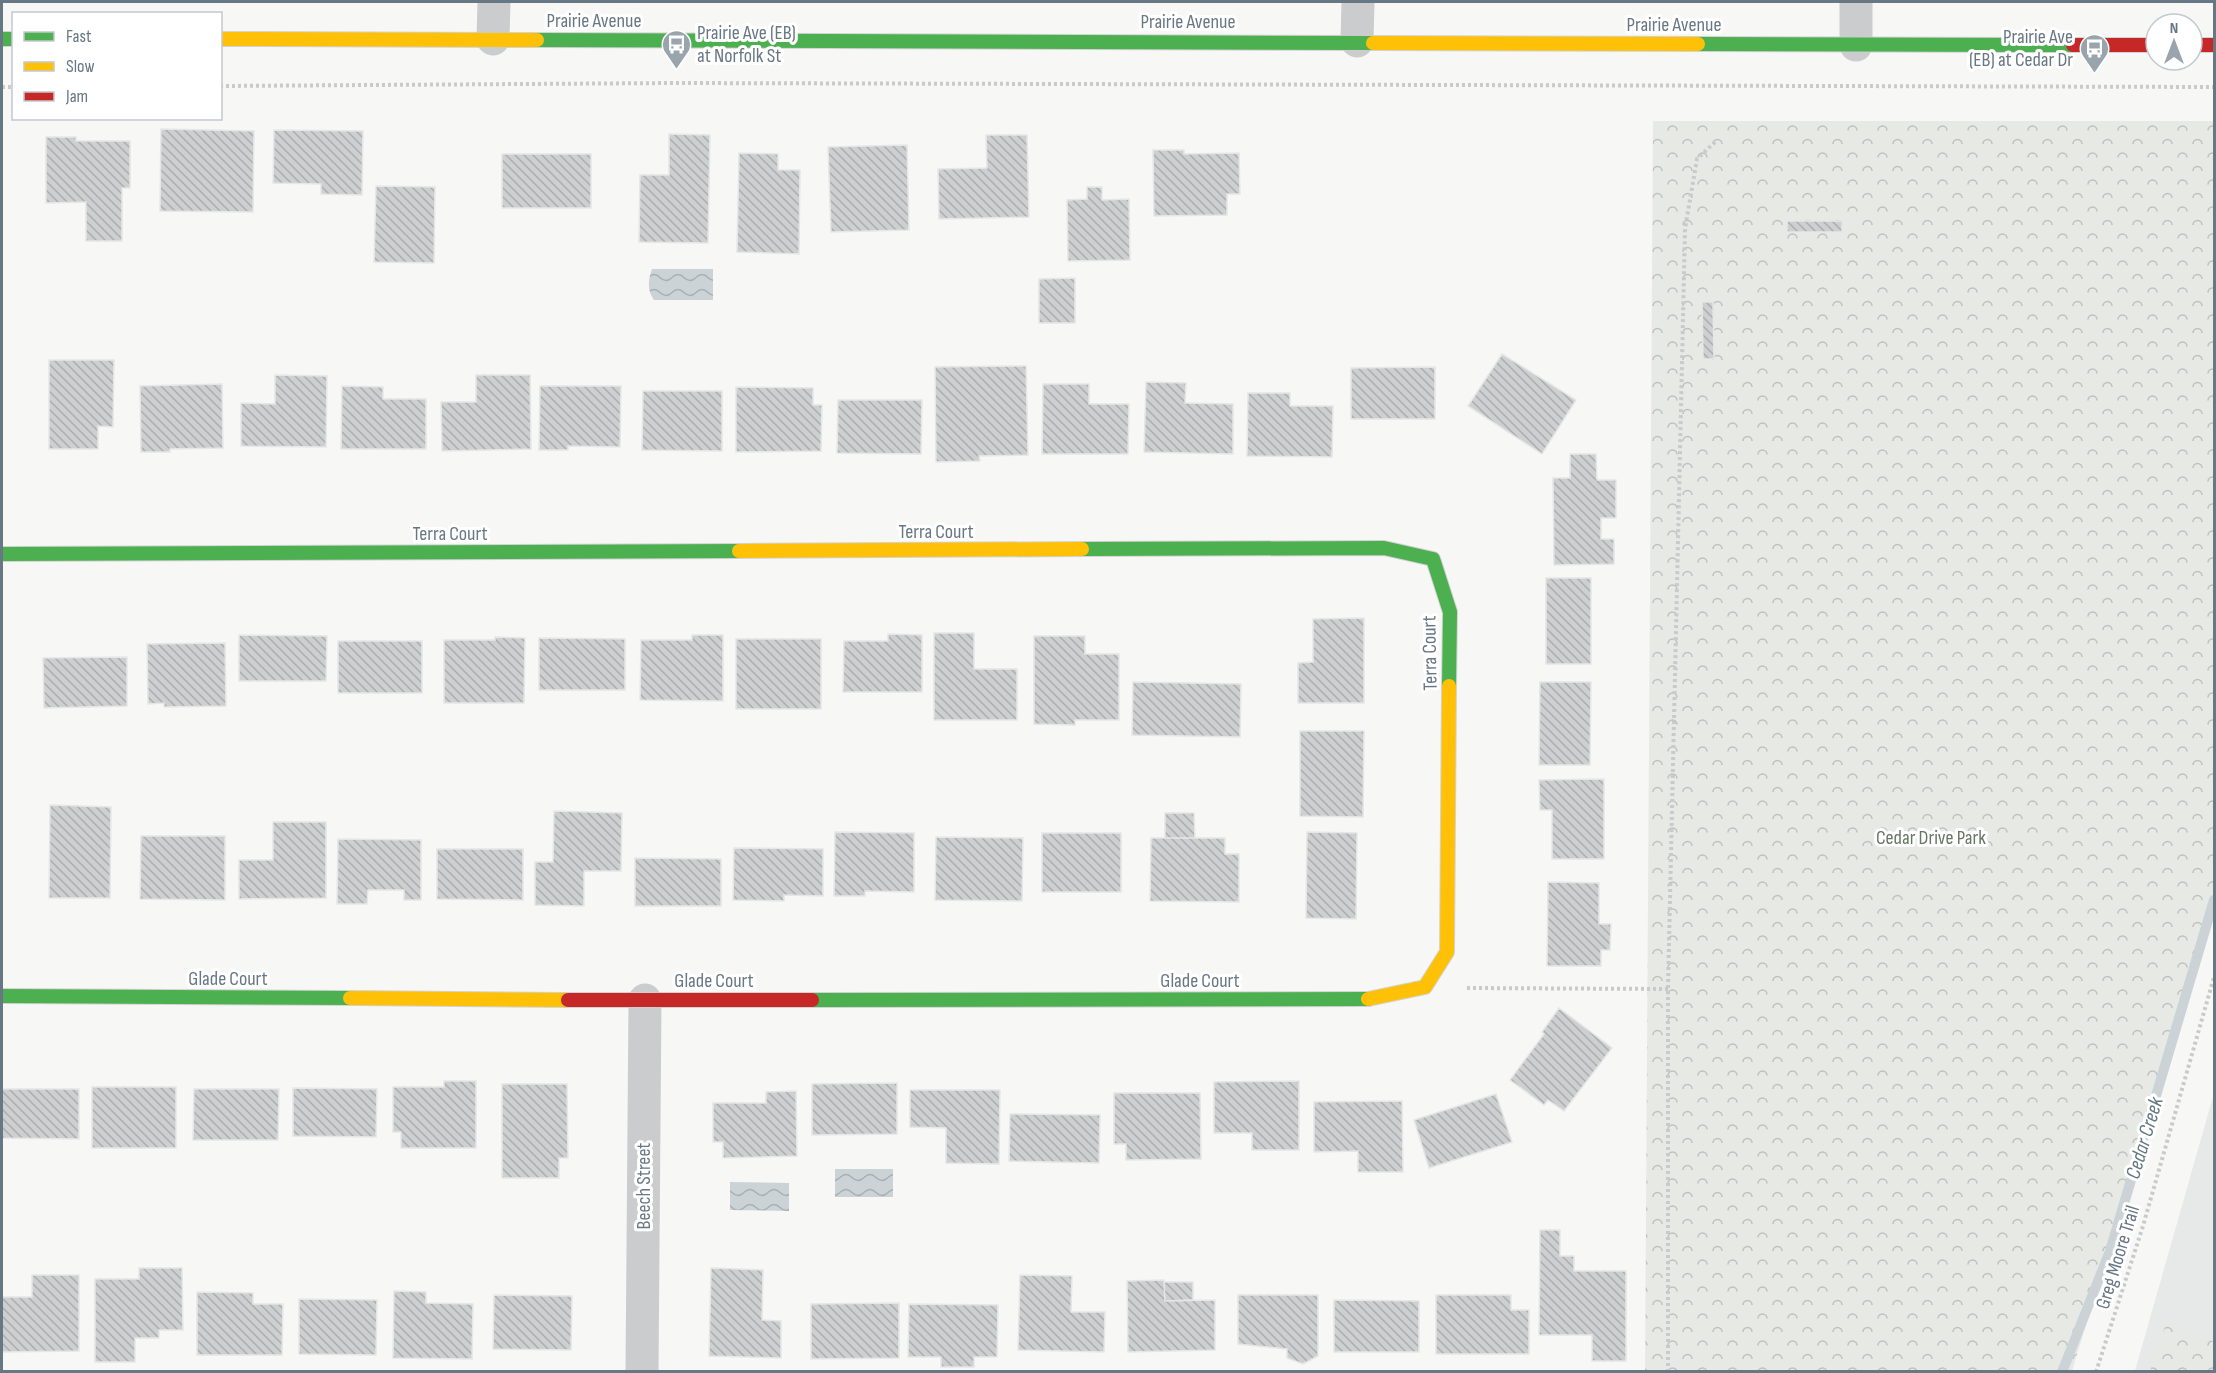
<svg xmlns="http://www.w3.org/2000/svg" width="2216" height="1373" font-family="'Sofia Sans Condensed',sans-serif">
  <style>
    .built { fill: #e7e8e8 }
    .park { fill: url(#park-crowns) }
    .water { fill: url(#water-waves) }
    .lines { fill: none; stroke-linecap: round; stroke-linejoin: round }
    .stream { stroke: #ccd3d6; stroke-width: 10 }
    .building { fill: url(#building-back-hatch); stroke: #e6e6e6; stroke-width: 1.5 }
    .fast-casing { stroke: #d3d3d4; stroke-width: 16 }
    .slow-casing { stroke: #d3d3d4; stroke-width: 16 }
    .jam-casing { stroke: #d3d3d4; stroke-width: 16 }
    .path { stroke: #c9cacb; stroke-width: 4; stroke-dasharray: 3 3; stroke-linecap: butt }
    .street { stroke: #cbcccd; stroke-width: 33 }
    .fast { stroke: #4caf50; stroke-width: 14 }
    .slow { stroke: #ffc107; stroke-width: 14 }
    .jam { stroke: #c62828; stroke-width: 14 }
    .labels { text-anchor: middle; stroke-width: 6; stroke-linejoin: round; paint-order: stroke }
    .street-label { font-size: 20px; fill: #687784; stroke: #fff }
    .poi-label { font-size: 20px; fill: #687784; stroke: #fff; text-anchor: start }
    .park-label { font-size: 20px; fill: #667763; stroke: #fff }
    .water-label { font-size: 21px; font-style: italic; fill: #64787f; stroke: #fff }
  </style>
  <defs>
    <pattern id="park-crowns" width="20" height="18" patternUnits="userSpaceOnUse" patternTransform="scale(1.5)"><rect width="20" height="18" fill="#e6e9e4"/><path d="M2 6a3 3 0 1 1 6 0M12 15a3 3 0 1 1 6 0" fill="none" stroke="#bec2be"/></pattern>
    <pattern id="water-waves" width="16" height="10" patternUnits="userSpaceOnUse" patternTransform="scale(1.5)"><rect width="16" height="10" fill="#ccd3d6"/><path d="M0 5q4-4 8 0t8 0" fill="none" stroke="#a9b0b3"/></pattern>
    <pattern id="building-back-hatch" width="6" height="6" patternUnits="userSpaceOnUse" patternTransform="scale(1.5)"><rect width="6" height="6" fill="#cecfd0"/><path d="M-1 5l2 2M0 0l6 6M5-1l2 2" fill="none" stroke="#abadae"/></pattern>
  </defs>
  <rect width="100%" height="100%" fill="#f7f7f6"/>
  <!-- built -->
  <path class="built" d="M2214,1093v278h-79z"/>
  <!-- park -->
  <path class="park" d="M1653,121h561v785l-142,465 -427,1z
    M2167,1321l47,21v29h-64z"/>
  <!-- water -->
  <path class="water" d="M652,269h61v31h-59c-7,-9 -6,-20 -2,-31z
    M835,1169h58v28h-58z
    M730,1182l59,1v28l-59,-1z"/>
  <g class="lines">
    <!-- stream -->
    <path class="stream" d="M2062,1372l48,-121 104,-351"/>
  </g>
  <!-- building -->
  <path class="building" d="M161,129l93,2 -1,81 -93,-1z
    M274,130l89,1 -1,64 -41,-1v-10l-48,-1z
    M669,134l41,1 -2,108 -69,-1 1,-67h29z
    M986,135h41l2,82 -90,2 -1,-50 49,-1z
    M46,137h30v4h54v47h-8v53h-36v-39l-40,1z
    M907,145l2,85 -78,2 -3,-85z
    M1153,150h31v4l55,-1 1,41h-13v21l-73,1z
    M739,153l39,1v16h22l-1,84 -62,-2z
    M502,154h89v54h-89z
    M376,186l59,1 -1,76 -60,-1z
    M1087,187h15v13l27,-1 1,61 -62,1 -1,-61 20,-1z
    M1787,221h55v11h-55z
    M1075,278v45h-36v-44z
    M1702,302h11l1,57h-11z
    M1502,354l74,46 -34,54 -74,-48z
    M49,360h65l-1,67 -15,-1v23h-49z
    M1026,366l2,89 -49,1 1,5 -44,1 -1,-95z
    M1435,367v52h-84v-51z
    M275,375l52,1 -1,71 -85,-1v-43l34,1z
    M476,375h54l1,74 -89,2 -1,-49h35z
    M1146,382l40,1 -1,20 48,1v50l-89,-2z
    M222,384l1,64 -53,1v3h-29l-1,-66z
    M1043,384h46v20h40l-1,50h-86z
    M342,386l41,1v12h43v50h-85z
    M540,386h81l-1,61 -52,-1v4h-29z
    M736,387l77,1v17h9l-1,46 -85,1z
    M643,391h79v60l-80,-1z
    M1248,393h42v13h43l-1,51 -85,-1z
    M838,400h84l-1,54 -84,-1z
    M1570,454h26l1,26h19v38h-15v21h13v25l-60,1 -1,-87h17z
    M1546,578h45v86h-45z
    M1364,618v85h-66v-40l15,-1v-43z
    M934,633h40v36h43v51h-83z
    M888,634l34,1v57h-79l1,-51h44z
    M239,635l88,1 -1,45h-87z
    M692,635h31v66l-83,-1 1,-60h51z
    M1034,636h51v18h34v66h-44v5l-41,-1z
    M495,637l30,1 -1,65h-80v-63h51z
    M539,638l86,1v51h-86z
    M736,639h85v70h-85z
    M338,641h84v52h-84z
    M225,643l1,63 -62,1v-4l-16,1 -1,-60z
    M127,657v49l-83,2 -1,-50z
    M1133,682l108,2 -1,53 -108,-2z
    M1540,682h51l-1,83h-51z
    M1300,731h64l-1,86 -63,-1z
    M1604,779v80h-52v-49h-12l-1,-30z
    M50,805l61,2 -1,91h-61z
    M554,811l68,2 -1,58h-37v35l-49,-1v-43h18z
    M1165,813h29l1,25h-30z
    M273,822h53v76l-87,1v-39h34z
    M835,832l79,1v59l-49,-1v5h-31z
    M1307,832l50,1 -1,86 -50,-1z
    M1042,833h79v59h-79z
    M141,836h84v64l-85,-1z
    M936,837l87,1 -1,63 -87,-1z
    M1151,838h74v16h14v48l-89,-1z
    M338,839l83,1v60h-17v-10h-36l-1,14h-30z
    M734,848l89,1v47l-39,-1v6l-51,-1z
    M437,849h86v51l-86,-1z
    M635,858l86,1v47h-86z
    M1548,882l51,1v41h12l-1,26h-9v16h-54z
    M1559,1008l53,40 -48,63 -16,-11 -4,5 -34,-25 34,-46 -2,-2z
    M444,1081h32v67h-75v-16h-8v-45h51z
    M1299,1081v69h-47v-17h-38v-51z
    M897,1083v51l-85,1v-51z
    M502,1084h65l1,74h-9v20h-57z
    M92,1087h84v61h-84z
    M293,1088l84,1 -1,48 -83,-1z
    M2,1089h77v50l-77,-1z
    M194,1089h85l-1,51h-85z
    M910,1090h90l-1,74 -53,-1v-35l-36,-1z
    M796,1091l1,65 -74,2v-16h-10v-39h53v-11z
    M1114,1093h86l1,66 -75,1v-16h-12z
    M1496,1094l16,48 -83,26 -15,-48z
    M1402,1101l1,71h-45v-21l-44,1v-50z
    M1010,1114l90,1 -1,48 -90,-2z
    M1540,1230h20v26h14v15h52v90h-34v-26h-53z
    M139,1268h43l1,62h-24v8h-24v24h-40v-83h44z
    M711,1268l52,2 -1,50 19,1v37l-72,-2z
    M32,1275h47v76l-77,1v-55h30z
    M1020,1275l52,1 -1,36h34l-1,40 -86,-2z
    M1164,1280l1,21 50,-1v50l-87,2 -1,-71z
    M1164,1282h29v18l-28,1z
    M394,1291l32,1v11l47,1 -1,55 -79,-1z
    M197,1292l56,1v11h30l-1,51h-85z
    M494,1295l78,1 -1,54 -78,-1z
    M1238,1295h80v61l-15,8 -16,-6v-9l-49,-5z
    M1436,1295h75v15h18v44h-93z
    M299,1299l78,1 -1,55 -77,-1z
    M1334,1300l85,1v51h-85z
    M899,1303v55l-88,1v-55z
    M909,1304l89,1 -1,52h-23v10h-33v-10h-33z"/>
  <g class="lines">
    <defs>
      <path id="fast" d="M2,39h12
        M537,40l836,3
        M1698,44l375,1
        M1082,549l302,-1 49,11 17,53 -1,74
        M2,554l737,-3
        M2,996l348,2
        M812,1000l556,-1"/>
      <path id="slow" d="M220,39l317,1
        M1373,43l325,1
        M739,551l343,-2
        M350,998l218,2
        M1368,999l57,-12 22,-35 2,-266"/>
      <path id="jam" d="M2073,45h83
        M2192,45h22
        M568,1000h244"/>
    </defs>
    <!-- fast casing -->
    <use href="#fast" class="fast-casing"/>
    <!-- slow casing -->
    <use href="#slow" class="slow-casing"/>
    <!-- jam casing -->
    <use href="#jam" class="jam-casing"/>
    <!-- path -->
    <path class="path" d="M220,86l455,-3 1539,4
      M2,87h12
      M1467,988l201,1
      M1668,1372v-383l17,-760 12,-70 18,-17
      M2096,1372l47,-146 71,-249"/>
    <!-- street -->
    <path class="street" d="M493,39l1,-37
      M1357,41l1,-39
      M1856,45v-43
      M642,1372l3,-372"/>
    <!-- fast -->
    <use href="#fast" class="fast"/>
    <!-- slow -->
    <use href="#slow" class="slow"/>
    <!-- jam -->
    <use href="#jam" class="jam"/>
  </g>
  <!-- icons -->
  <defs>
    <symbol id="bus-pin" viewBox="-11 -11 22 30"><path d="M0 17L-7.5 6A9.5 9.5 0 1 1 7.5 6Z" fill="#9aa4ac" stroke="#fff"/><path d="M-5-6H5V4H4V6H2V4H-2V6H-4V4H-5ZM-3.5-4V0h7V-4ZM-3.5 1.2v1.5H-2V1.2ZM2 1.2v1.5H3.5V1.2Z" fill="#fff"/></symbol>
  </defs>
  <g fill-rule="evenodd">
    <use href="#bus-pin" x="660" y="28" width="33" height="45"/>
    <use href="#bus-pin" x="2078" y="32" width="33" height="45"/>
  </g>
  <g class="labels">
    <!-- street labels -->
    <g class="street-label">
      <text x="594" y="27">Prairie Avenue</text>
      <text x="1188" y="28">Prairie Avenue</text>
      <text x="1674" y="31">Prairie Avenue</text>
      <text x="936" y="538">Terra Court</text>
      <text x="450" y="540">Terra Court</text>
      <text transform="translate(1429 653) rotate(-91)" y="7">Terra Court</text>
      <text x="228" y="985">Glade Court</text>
      <text x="714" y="987">Glade Court</text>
      <text x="1200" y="987">Glade Court</text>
      <text transform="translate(643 1186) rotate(-90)" y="7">Beech Street</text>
      <text transform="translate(2117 1257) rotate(-73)" y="7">Greg Moore Trail</text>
    </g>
    <!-- poi labels -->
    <g class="poi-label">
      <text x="697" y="39">Prairie Ave (EB)<tspan x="697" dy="23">at Norfolk St</tspan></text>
      <text x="2073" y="43" text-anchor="end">Prairie Ave<tspan x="2073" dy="23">(EB) at Cedar Dr</tspan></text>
    </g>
    <!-- park labels -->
    <g class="park-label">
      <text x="1931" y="844">Cedar Drive Park</text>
    </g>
    <!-- water labels -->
    <g class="water-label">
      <text transform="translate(2144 1138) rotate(-73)" y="7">Cedar Creek</text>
    </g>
  </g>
  <!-- border -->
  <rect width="2216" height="1373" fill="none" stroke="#687784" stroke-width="6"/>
  <!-- legend -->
  <rect x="12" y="12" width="210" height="108" fill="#ffffff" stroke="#c3c9ce" stroke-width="1.5"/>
  <rect x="24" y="32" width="30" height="9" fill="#4caf50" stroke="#c3c9ce" stroke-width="1.5"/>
  <text x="66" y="42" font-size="18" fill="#687784">Fast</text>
  <rect x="24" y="62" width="30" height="9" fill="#ffc107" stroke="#c3c9ce" stroke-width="1.5"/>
  <text x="66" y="72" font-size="18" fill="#687784">Slow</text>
  <rect x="24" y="92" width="30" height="9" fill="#c62828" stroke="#c3c9ce" stroke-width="1.5"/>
  <text x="66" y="102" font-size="18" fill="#687784">Jam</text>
  <!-- north arrow -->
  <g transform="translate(2174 42)"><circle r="28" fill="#ffffff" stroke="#c3c9ce" stroke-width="1.5"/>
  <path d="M0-4.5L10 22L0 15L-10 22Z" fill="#9aa4ac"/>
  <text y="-9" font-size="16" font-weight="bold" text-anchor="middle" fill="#687784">N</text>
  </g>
</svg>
